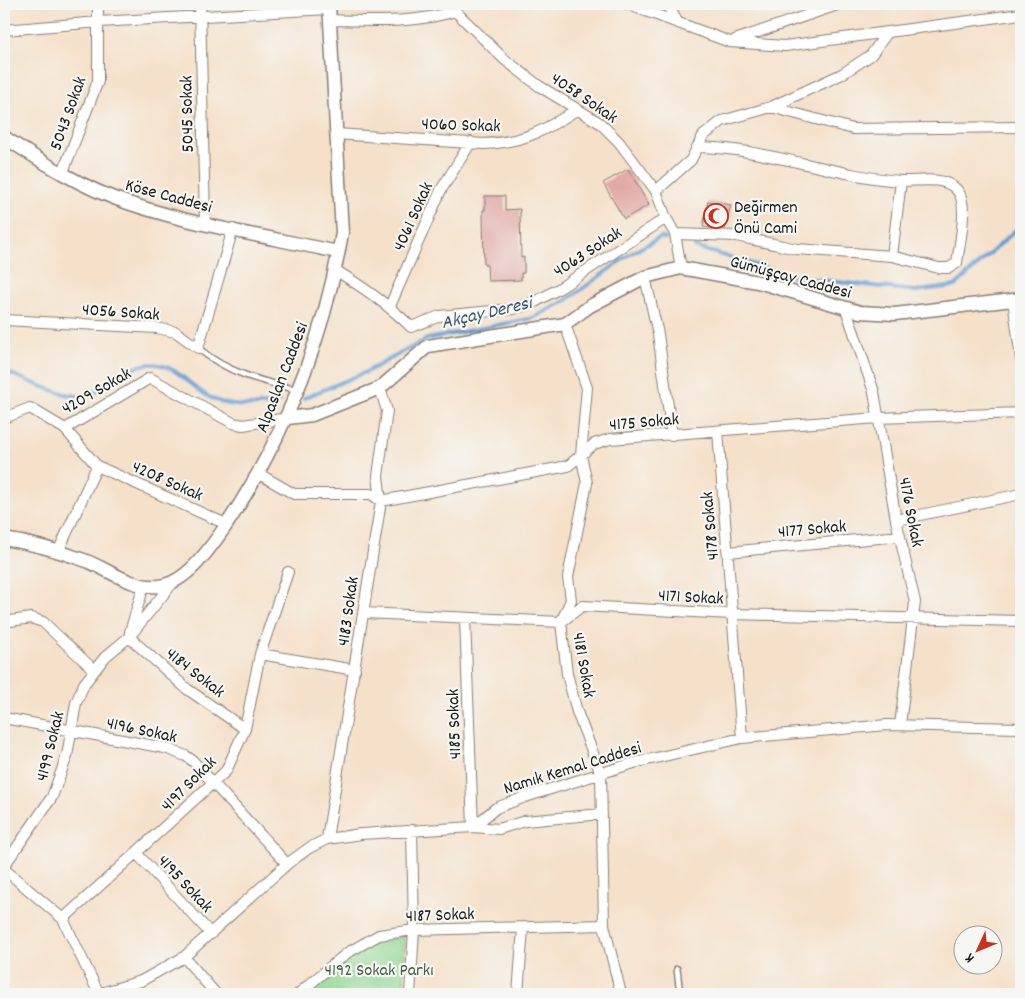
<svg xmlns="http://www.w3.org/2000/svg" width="1025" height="998" font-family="Dekko,sans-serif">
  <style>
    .green { fill: #90d791; stroke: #567a56 }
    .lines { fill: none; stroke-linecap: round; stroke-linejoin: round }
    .stream { stroke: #659dd3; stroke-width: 4 }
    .building { fill: #e1a9a6 }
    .service-casing { stroke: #887e73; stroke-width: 8 }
    .minor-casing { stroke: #887e73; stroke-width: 12 }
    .tertiary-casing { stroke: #887e73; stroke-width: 15 }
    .service { stroke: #fff; stroke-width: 5 }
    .minor { stroke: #fff; stroke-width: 10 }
    .tertiary { stroke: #fff; stroke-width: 12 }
    .labels { text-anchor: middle; stroke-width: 4.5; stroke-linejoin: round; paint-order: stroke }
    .street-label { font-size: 18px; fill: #1c1c1c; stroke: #f6f6f2 }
    .poi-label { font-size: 18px; fill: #1c1c1c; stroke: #f6f6f2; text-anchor: start }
    .park-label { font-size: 18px; fill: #455d45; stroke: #f6f6f2 }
    .water-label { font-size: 19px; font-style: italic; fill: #3d566e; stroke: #f6f6f2 }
  </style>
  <rect width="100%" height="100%" fill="#f6f6f2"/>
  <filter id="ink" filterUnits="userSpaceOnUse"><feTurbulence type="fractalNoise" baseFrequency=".02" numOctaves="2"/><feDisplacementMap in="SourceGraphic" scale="10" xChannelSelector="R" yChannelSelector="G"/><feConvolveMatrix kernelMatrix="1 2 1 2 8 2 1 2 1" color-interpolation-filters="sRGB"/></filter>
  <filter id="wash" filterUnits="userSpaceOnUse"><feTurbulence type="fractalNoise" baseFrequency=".0096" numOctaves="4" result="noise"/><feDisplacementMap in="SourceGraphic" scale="20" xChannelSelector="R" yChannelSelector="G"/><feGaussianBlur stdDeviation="1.12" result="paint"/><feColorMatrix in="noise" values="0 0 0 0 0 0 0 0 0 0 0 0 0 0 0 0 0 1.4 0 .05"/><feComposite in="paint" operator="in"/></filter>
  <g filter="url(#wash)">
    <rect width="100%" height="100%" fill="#f5e1ca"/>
    <!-- green -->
    <path class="green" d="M401,937l4,2 -1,55h-96l47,-39 21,-14z"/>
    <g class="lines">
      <!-- stream -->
      <path class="stream" d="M695,247l101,30 120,14 39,-5 66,-61
        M4,371c18,7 58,26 76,25 13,-1 24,-8 34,-15 11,-7 24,-18 38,-17 26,0 39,25 61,35 22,10 45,7 67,3
        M304,398l62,-26 61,-33 106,-21 34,-18 63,-46 31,-17 5,2"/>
    </g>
    <g id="blocks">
      <!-- building -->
      <path class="building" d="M628,169l21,36 -25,14 -21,-36z
        M485,196h20v14l15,-1 1,49 3,-1v16h-3v7l-33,1 -1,-16h-3l-1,-55h2z
        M708,201l23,4 -6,24 -22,-2z"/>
    </g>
  </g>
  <g filter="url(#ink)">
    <use href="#blocks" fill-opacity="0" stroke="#887e73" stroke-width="1"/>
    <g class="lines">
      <defs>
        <path id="service" d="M198,348c29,25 63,33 100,42
          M677,969l3,25"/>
        <path id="minor" d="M200,4l5,219
          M448,4l56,55 35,27 61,37 19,19 37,49 10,27 9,16 6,34
          M627,4l103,38 55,4 236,-32
          M667,4l11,19
          M329,20c42,1 86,4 126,-9
          M4,30l95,-8 230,-13
          M735,40l105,-36
          M771,107l82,22 168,-2
          M336,134l148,10c40,-2 60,-13 92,-34
          M63,172l35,-91v-77
          M656,191l35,-31 12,-24 19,-15 49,-14 71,-33 29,-19 16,-22
          M675,234l61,2 61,13 95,7 47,12h10l8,-5c2,-18 13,-61 -1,-74 -15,-14 -38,-7 -55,-8 -69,-5 -134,-33 -204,-34
          M892,256l9,-75
          M335,270c28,17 53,34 76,57l29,-11 73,-7 22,-7 25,-14 106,-70
          M645,277l13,57 14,101
          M1013,300l8,59
          M390,306l51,-116 30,-48
          M846,309l28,83 22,128 19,82 -15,123
          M4,320l153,8 19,4 22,16 35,-119
          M565,324l22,64 -6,67 6,28 -19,94 3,23 -10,22 6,52 10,38 24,62 3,151 17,69
          M4,418l26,-10 35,21 85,-51 83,45 10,2 45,-7
          M718,431l24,307
          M97,466l129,58
          M259,474l35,20h77l10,7 187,-35 26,-22 16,-5 268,-21 143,-5
          M896,520l125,-26
          M58,552l39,-86 -32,-37
          M728,552l172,-16
          M364,613l197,9 21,-16 149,8 290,7
          M465,619l8,208 26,2 26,-8 77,-7
          M4,622l27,-4 12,4 51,48
          M130,632l14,-47
          M129,637l58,52 58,40
          M260,654l95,16
          M4,718l161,30 21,8 7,5 94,103
          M327,839l54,-338 -3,-25 9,-65 -7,-23
          M137,854l74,80
          M4,866l48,-69 15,-41 9,-53 8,-19 21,-27 24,-20 46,-57
          M4,869l59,50 36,75
          M63,919l163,-148 19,-42 15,-75 28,-82
          M184,957l32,37
          M98,994l43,-13 43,-24 103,-93 22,-16 18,-9 34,-5 112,-7 23,-19 29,-11 109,-34 108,-25 145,-13 134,3
          M298,994l49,-41 32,-18 35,-5 190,-5
          M410,994l4,-64 -2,-100
          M518,994l5,-66"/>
        <path id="tertiary" d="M4,137c38,25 80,52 124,66 68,23 140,34 210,49
          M288,418l24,-3 68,-27 48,-42 137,-22 25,-18 55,-29 36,-9 77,14 102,30 35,2 126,-15
          M4,539c27,4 55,12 80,21 24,9 48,29 75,26 28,-3 51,-38 66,-59 60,-90 99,-187 117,-294l-13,-229"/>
      </defs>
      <!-- service casing -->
      <use href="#service" class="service-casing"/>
      <!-- minor casing -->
      <use href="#minor" class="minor-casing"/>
      <!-- tertiary casing -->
      <use href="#tertiary" class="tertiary-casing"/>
      <!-- service -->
      <use href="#service" class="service"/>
      <!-- minor -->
      <use href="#minor" class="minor"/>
      <!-- tertiary -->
      <use href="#tertiary" class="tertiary"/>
    </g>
  </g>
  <!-- icons -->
  <defs>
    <symbol id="mosque-ring" viewBox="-11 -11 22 22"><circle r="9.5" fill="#f6f6f2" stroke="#c8321e" stroke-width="1.5"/><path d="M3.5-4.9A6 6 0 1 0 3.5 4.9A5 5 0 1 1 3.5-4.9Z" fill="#c8321e"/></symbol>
  </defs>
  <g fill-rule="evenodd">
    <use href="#mosque-ring" x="702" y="202" width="28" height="28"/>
  </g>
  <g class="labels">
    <!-- street labels -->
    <g class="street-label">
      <text transform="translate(585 97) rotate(34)" y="6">4058 Sokak</text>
      <text transform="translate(67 113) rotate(-70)" y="6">5043 Sokak</text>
      <text transform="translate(186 114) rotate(-91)" y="6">5045 Sokak</text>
      <text transform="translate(461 124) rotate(2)" y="6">4060 Sokak</text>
      <text transform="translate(169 195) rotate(15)" y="6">Köse Caddesi</text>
      <text transform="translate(412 216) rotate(-66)" y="6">4061 Sokak</text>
      <text transform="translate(587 251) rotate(-33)" y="6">4063 Sokak</text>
      <text transform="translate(791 276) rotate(15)" y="6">Gümüşçay Caddesi</text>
      <text transform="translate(121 311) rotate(4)" y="6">4056 Sokak</text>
      <text transform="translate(281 377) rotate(-69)" y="6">Alpaslan Caddesi</text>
      <text transform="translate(96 390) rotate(-30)" y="6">4209 Sokak</text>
      <text transform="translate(644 421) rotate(-5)" y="6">4175 Sokak</text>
      <text transform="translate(168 480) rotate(24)" y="6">4208 Sokak</text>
      <text transform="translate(912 512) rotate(79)" y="6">4176 Sokak</text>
      <text transform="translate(709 526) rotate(-95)" y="6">4178 Sokak</text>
      <text transform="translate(812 528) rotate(-5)" y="6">4177 Sokak</text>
      <text transform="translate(691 596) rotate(3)" y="6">4171 Sokak</text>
      <text transform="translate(347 611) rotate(-82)" y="6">4183 Sokak</text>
      <text transform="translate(585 665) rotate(80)" y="6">4181 Sokak</text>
      <text transform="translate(196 672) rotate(38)" y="6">4184 Sokak</text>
      <text transform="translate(453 724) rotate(-92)" y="6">4185 Sokak</text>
      <text transform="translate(142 729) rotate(12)" y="6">4196 Sokak</text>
      <text transform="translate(49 746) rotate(-76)" y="6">4199 Sokak</text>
      <text transform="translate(572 767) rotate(-17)" y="6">Namık Kemal Caddesi</text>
      <text transform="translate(188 783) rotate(-45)" y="6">4197 Sokak</text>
      <text transform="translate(186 883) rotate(47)" y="6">4195 Sokak</text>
      <text transform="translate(440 914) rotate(-2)" y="6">4187 Sokak</text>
    </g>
    <!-- poi labels -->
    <g class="poi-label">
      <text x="734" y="212">Değirmen<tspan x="734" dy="21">Önü Cami</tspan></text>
    </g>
    <!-- park labels -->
    <g class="park-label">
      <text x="379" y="975">4192 Sokak Parkı</text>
    </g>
    <!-- water labels -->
    <g class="water-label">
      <text transform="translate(486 311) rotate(-13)" y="7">Akçay Deresi</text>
    </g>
  </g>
  <!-- margin -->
  <rect width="1025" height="998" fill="none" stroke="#f6f6f2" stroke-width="20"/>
  <!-- north arrow -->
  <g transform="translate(978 950) rotate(226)"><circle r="24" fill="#f6f6f2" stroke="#9f9f9c"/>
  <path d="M0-4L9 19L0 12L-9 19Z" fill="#c8321e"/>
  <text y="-8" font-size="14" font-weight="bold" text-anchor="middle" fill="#1c1c1c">K</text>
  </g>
</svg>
